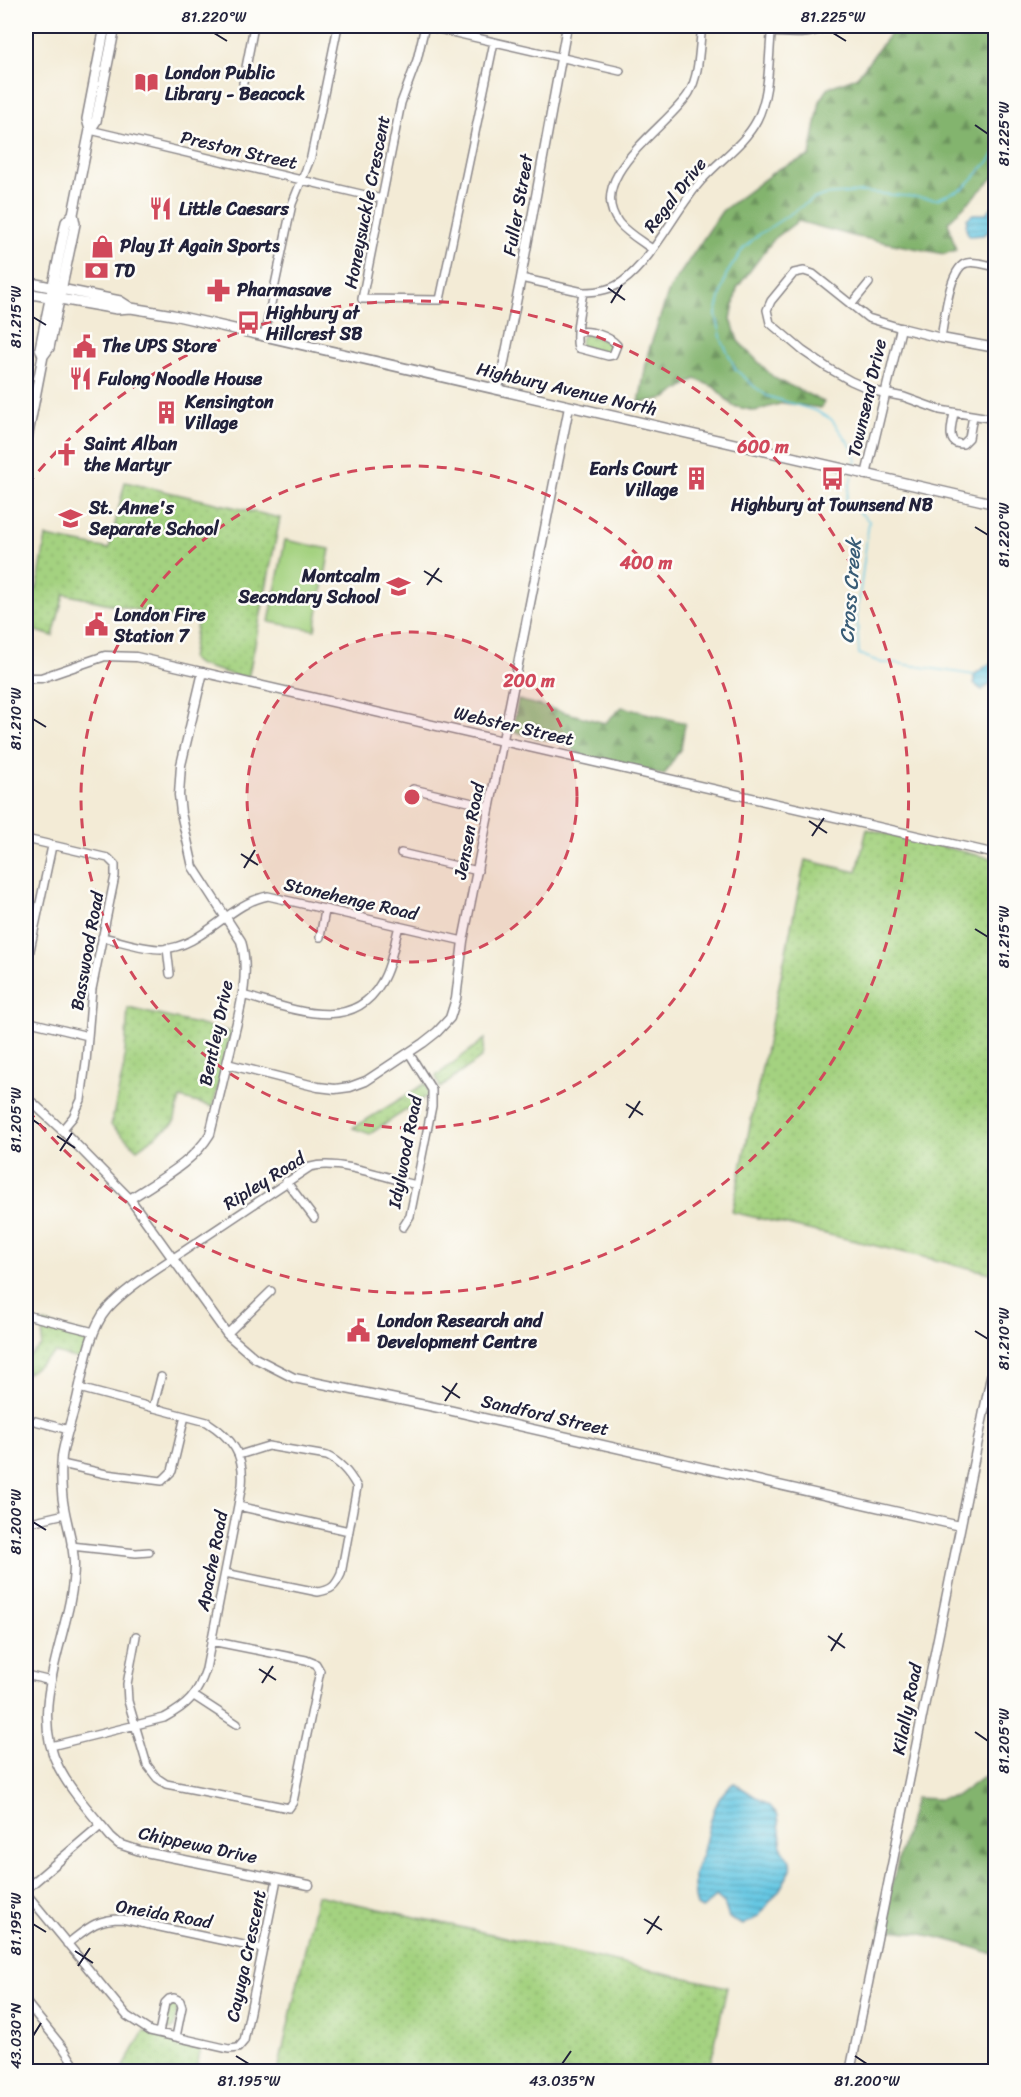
<svg xmlns="http://www.w3.org/2000/svg" width="1021" height="2097" font-family="Sriracha,sans-serif">
  <style>
    .grass { fill: url(#grass-dots); stroke: #637a5e; stroke-width: 1.5 }
    .forest { fill: url(#forest-firs); stroke: #526b54; stroke-width: 1.5 }
    .garden { fill: #a4d280; stroke: #637a5e; stroke-width: 1.5 }
    .water { fill: url(#water-rules); stroke: #44748f; stroke-width: 1.5 }
    .lines { fill: none; stroke-linecap: round; stroke-linejoin: round }
    .stream { stroke: #65c7e3; stroke-width: 1.5 }
    .minor-casing { stroke: #8a8688; stroke-width: 10 }
    .tertiary-casing { stroke: #8a8688; stroke-width: 11 }
    .secondary-casing { stroke: #8a8688; stroke-width: 12 }
    .minor { stroke: #fff; stroke-width: 7 }
    .tertiary { stroke: #fff; stroke-width: 8 }
    .secondary { stroke: #fff; stroke-width: 9 }
    .ticks { fill: none; stroke: #22223b; stroke-width: 2 }
    .ring { fill: none; stroke: #d1495b; stroke-width: 3; stroke-dasharray: 10 8 }
    .labels { text-anchor: middle; stroke-width: 5; stroke-linejoin: round; paint-order: stroke }
    .poi-label { font-size: 18px; font-weight: bold; fill: #22223b; stroke: #fdfcf7; text-anchor: start }
    .street-label { font-size: 18px; fill: #22223b; stroke: #fdfcf7 }
    .water-label { font-size: 20px; font-style: italic; fill: #395c76; stroke: #fdfcf7 }
    .centre { fill: #d1495b; stroke: #fdfcf7; stroke-width: 3 }
    .ring-label { font-size: 18px; text-anchor: middle; font-weight: bold; fill: #d1495b; stroke: #fdfcf7; stroke-width: 5; stroke-linejoin: round; paint-order: stroke }
    .neatline { fill: none; stroke: #22223b; stroke-width: 2 }
    .ticks-label { font-size: 15px; text-anchor: middle; fill: #22223b }
  </style>
  <defs>
    <pattern id="grass-dots" width="8" height="8" patternUnits="userSpaceOnUse" patternTransform="scale(1.5)"><rect width="8" height="8" fill="#a4d280"/><path d="M2 2h.1M6 6h.1" fill="none" stroke="#8db470" stroke-width="1.8" stroke-linecap="round"/></pattern>
    <pattern id="forest-firs" width="22" height="20" patternUnits="userSpaceOnUse" patternTransform="scale(1.5)"><rect width="22" height="20" fill="#83b46e"/><path d="M5 1l3.5 6h-7zM16 11l3.5 6h-7z" fill="#6b925c"/></pattern>
    <pattern id="water-rules" width="6" height="5" patternUnits="userSpaceOnUse" patternTransform="scale(1.5)"><rect width="6" height="5" fill="#65c7e3"/><path d="M0 2.5h6" fill="none" stroke="#53a1b9"/></pattern>
  </defs>
  <rect width="100%" height="100%" fill="#fdfcf7"/>
  <filter id="ink" filterUnits="userSpaceOnUse"><feTurbulence type="fractalNoise" baseFrequency=".0167" numOctaves="2"/><feDisplacementMap in="SourceGraphic" scale="12" xChannelSelector="R" yChannelSelector="G"/><feConvolveMatrix kernelMatrix="1 2 1 2 8 2 1 2 1" color-interpolation-filters="sRGB"/></filter>
  <filter id="wash" filterUnits="userSpaceOnUse"><feTurbulence type="fractalNoise" baseFrequency=".008" numOctaves="4" result="noise"/><feDisplacementMap in="SourceGraphic" scale="24" xChannelSelector="R" yChannelSelector="G"/><feGaussianBlur stdDeviation="1.35" result="paint"/><feColorMatrix in="noise" values="0 0 0 0 0 0 0 0 0 0 0 0 0 0 0 0 0 1.4 0 .05"/><feComposite in="paint" operator="in"/></filter>
  <g filter="url(#wash)">
    <rect width="100%" height="100%" fill="#f3ebd6"/>
    <!-- grass -->
    <path class="grass" d="M587,334l25,10 1,5 -3,4 -28,-6 -2,-3 1,-6z
      M125,482l155,36 -32,161 -49,-14 -8,-6 6,-36 -133,-29 -11,42 -27,-8v-41l11,2 9,-52 63,12z
      M867,829l128,30v415l-263,-62 73,-352 52,12z
      M128,1008l103,24 -18,75 -33,-9 -6,25 -37,26 -26,-24 13,-59z
      M485,1039l-3,18 -42,31 -4,-12z
      M426,1083l3,12 -59,39 -17,-6z
      M44,1323l41,11 3,4 -5,22 -28,-7 -29,21v-16l15,-12z
      M317,1895l410,92 -18,84h-431z
      M172,2001l6,4 -4,23 -4,2 -4,-4 4,-22z
      M144,2031l24,9 34,4 -6,27h-72l-1,-3z"/>
    <!-- forest -->
    <path class="forest" d="M896,26h99v150l-47,46 8,28 -12,4 -91,-18 -55,-15 -24,18 -37,49 -6,31 7,22 36,37 50,24 -3,6 -38,-5 -28,8 -22,-5 -19,-19 -19,-8 -29,19 -27,5 9,-50 21,-63 53,-79 56,-42 32,-13 10,-55 9,-14 28,-10z
      M518,700l87,23 17,-16 63,16 -4,25 -17,27 -73,-14 -31,-20 -20,-2 -28,-8z
      M983,1777l12,1v177c-23,-9 -48,-16 -73,-21 -14,-3 -28,-2 -42,-6l35,-130 23,1 18,-2z"/>
    <!-- garden -->
    <path class="garden" d="M285,540l45,9 -15,81 -46,-8z"/>
    <!-- water -->
    <path class="water" d="M995,204v24l-12,7 -14,1 -3,-7 1,-10 6,-5h12z
      M995,660v20l-13,10 -8,-6v-9z
      M734,1783l36,23 8,9 4,33 8,13 1,9 -11,19 -22,28 -15,8 -14,-7 -5,-15 -8,-7c-6,4 -8,10 -14,13l-5,-3c-3,-8 -3,-20 -3,-28 -1,-8 5,-16 8,-23 7,-24 9,-57 32,-72z"/>
    <g class="lines">
      <!-- stream -->
      <path class="stream" d="M854,467l2,-8 -5,-13 -20,-27 -15,-8 -49,-15 -12,-9 -19,-17 -14,-29 -6,-27 10,-39 17,-26 14,-13 54,-36 13,-5 38,-3 75,7 27,-11 27,-29 5,-9
        M852,475l-6,25 23,21 -12,95 2,38 23,9h13l79,12"/>
    </g>
  </g>
  <g filter="url(#ink)">
    <g class="lines">
      <defs>
        <path id="minor" d="M425,26l-8,34 -16,43 -39,196 78,1 54,-258
          M425,26l195,45
          M771,32c20,1 40,4 57,-6
          M243,83l11,-57
          M90,130l292,69
          M652,249c-11,-8 -25,-16 -33,-26 -36,-46 51,-98 70,-130 11,-19 10,-46 13,-67
          M521,278l62,14c14,0 28,-2 39,-10 30,-21 54,-73 79,-101 18,-21 43,-36 56,-61 14,-28 11,-64 15,-94
          M851,305l18,-22
          M901,328l-33,-10 -55,-44 -9,-3 -10,2 -23,28 -4,9 3,13 33,28 25,17 23,13 23,10 30,6 36,13 56,9
          M578,333c9,-5 33,4 39,12l-4,10 -5,1 -30,-8c-4,-14 3,-42 5,-56
          M264,337l28,-133 19,-47 27,-131
          M941,338c3,-15 8,-72 26,-75 8,-2 20,2 29,4
          M954,413c-2,12 -9,32 9,31l6,-6 4,-22
          M413,789l77,18
          M26,839l82,19 7,7v11l-23,113 -6,73 -5,38 -8,17 -11,13
          M401,853l77,18
          M102,937c19,4 40,12 60,12 40,-1 67,-46 106,-53l195,45
          M320,937l5,-26
          M167,948l3,26
          M26,969l26,-123
          M242,995c46,12 109,41 139,-12 10,-16 13,-39 18,-57
          M26,1021l62,15
          M286,1181l28,37
          M403,1227l7,-11 22,-110v-16l-23,-37
          M172,1259l138,-92c29,-8 77,11 106,18
          M26,1315l68,17
          M227,1334l44,-43
          M153,1408l8,-31
          M35,1421l34,9
          M62,1464l44,10 56,7 10,-10 13,-55
          M238,1506l111,25
          M26,1523l39,-9
          M71,1546l65,7 13,-1
          M225,1573l93,19c13,-2 17,-5 23,-18l16,-87c-7,-13 -17,-25 -30,-31l-59,-10 -29,9
          M136,1636l-9,48 1,17 19,64 10,13 9,6 123,24 4,-6 27,-131 -4,-7 -10,-4 -95,-19
          M26,1675l25,6
          M194,1696l43,28
          M51,1746l113,-28c24,-13 33,-22 42,-49l36,-184c3,-30 -10,-47 -35,-63l-128,-34
          M26,1893l101,123 23,15 79,18 9,-1 6,-7 33,-162
          M67,1944c21,-16 28,-25 55,-25l141,30
          M26,2002l38,47 15,23
          M159,2033l6,-30 4,-4 5,-1 6,3 2,6 -6,30"/>
        <path id="tertiary" d="M496,389l4,-7 21,-104 46,-252
          M866,475l35,-147 40,10 55,10
          M26,678h15l64,-22 31,1 860,197
          M227,1064l91,23 17,2 15,-2 16,-6 57,-38 14,-11 13,-14 6,-19 7,-58 106,-534
          M26,1099l8,5 28,26 68,69 97,135 28,24 39,20 150,31 516,117
          M130,1199c28,-19 62,-35 80,-65 7,-29 14,-58 21,-87 8,-34 20,-71 10,-106l-48,-74 -12,-54 -2,-18 2,-30 22,-93
          M172,1259c-22,15 -47,30 -65,50 -19,22 -24,66 -31,94 -5,17 -11,35 -14,53 -1,11 -1,24 0,36 1,24 12,47 12,72 0,67 -49,139 -15,204 13,25 34,47 52,69l8,7 21,7 169,34
          M26,1889l75,-64
          M850,2072l146,-720"/>
        <path id="secondary" d="M90,130l-3,-11 18,-93
          M26,282l94,19 11,7
          M26,293l91,16 14,-1 42,7 823,189
          M43,356l-3,-8 26,-126 7,-8
          M26,444l17,-88 6,-8 26,-124 -2,-10 17,-84 6,-9 19,-95"/>
      </defs>
      <!-- minor casing -->
      <use href="#minor" class="minor-casing"/>
      <!-- tertiary casing -->
      <use href="#tertiary" class="tertiary-casing"/>
      <!-- secondary casing -->
      <use href="#secondary" class="secondary-casing"/>
      <!-- minor -->
      <use href="#minor" class="minor"/>
      <!-- tertiary -->
      <use href="#tertiary" class="tertiary"/>
      <!-- secondary -->
      <use href="#secondary" class="secondary"/>
    </g>
  </g>
  <!-- ticks -->
  <path class="ticks" d="M214,33l13,8M833,33l13,8M975,125l13,9M608,288l17,12M611,303l11,-18M33,317l13,8M975,527l13,8M424,571l18,11M427,585l12,-17M33,719l13,8M809,821l18,12M812,836l12,-18M241,854l17,11M244,868l11,-18M975,929l13,8M626,1104l17,11M629,1118l11,-17M33,1120l13,9M57,1136l18,12M60,1151l12,-18M975,1331l13,8M442,1386l18,12M445,1401l12,-18M33,1522l13,8M828,1636l17,12M831,1651l11,-18M259,1669l17,11M262,1683l11,-17M975,1732l13,9M644,1919l18,11M33,1924l13,8M647,1934l12,-18M75,1951l18,12M78,1966l12,-18M33,2036l8,-13M236,2056l13,8M855,2056l12,8M562,2064l9,-13"/>
  <!-- distance rings -->
  <circle cx="412" cy="797" r="165" fill="#d1495b" fill-opacity=".12"/>
  <g class="ring">
    <circle cx="412" cy="797" r="165"/>
    <circle cx="412" cy="797" r="331"/>
    <path d="M27 485A496 496 0 1 1 27 1109"/>
  </g>
  <!-- icons -->
  <defs>
    <symbol id="library-bare" viewBox="-9 -9 18 18"><path d="M-6-4Q-3-5.5-.7-3.5V5Q-3 3-6 4ZM6-4Q3-5.5 .7-3.5V5Q3 3 6 4Z" fill="#d1495b" stroke="#fdfcf7" stroke-width="2.5" paint-order="stroke"/></symbol>
    <symbol id="restaurant-bare" viewBox="-9 -9 18 18"><path d="M-5-6h1v4h1v-4h1v4h1v-4h1v5L-1.5 .5V6h-2V.5L-5-1ZM5-6V6H3V1.5H1.5Q1.5-4 5-6Z" fill="#d1495b" stroke="#fdfcf7" stroke-width="2.5" paint-order="stroke"/></symbol>
    <symbol id="shop-bare" viewBox="-9 -9 18 18"><path d="M-5-2.5h2.3a2.7 3.5 0 0 1 5.4 0H5L5.5 6h-11ZM-1.5-2.5h3a1.5 2.3 0 0 0-3 0Z" fill="#d1495b" stroke="#fdfcf7" stroke-width="2.5" paint-order="stroke"/></symbol>
    <symbol id="bank-bare" viewBox="-9 -9 18 18"><path d="M-6-4H6V4H-6ZM0-2.3a2.3 2.3 0 1 0 0 4.6a2.3 2.3 0 1 0 0-4.6Z" fill="#d1495b" stroke="#fdfcf7" stroke-width="2.5" paint-order="stroke"/></symbol>
    <symbol id="pharmacy-bare" viewBox="-9 -9 18 18"><path d="M-2-6h4v4h4v4h-4v4h-4v-4h-4v-4h4Z" fill="#d1495b" stroke="#fdfcf7" stroke-width="2.5" paint-order="stroke"/></symbol>
    <symbol id="bus-bare" viewBox="-9 -9 18 18"><path d="M-5-6H5V4H4V6H2V4H-2V6H-4V4H-5ZM-3.5-4V0h7V-4ZM-3.5 1.2v1.5H-2V1.2ZM2 1.2v1.5H3.5V1.2Z" fill="#d1495b" stroke="#fdfcf7" stroke-width="2.5" paint-order="stroke"/></symbol>
    <symbol id="civic-bare" viewBox="-9 -9 18 18"><path d="M-.6-6.5H3V-4.5H.6V-3L4-1V1h2V6H-6V1h2V-1L-.6-3ZM-1.2 2.5V6h2.4V2.5Z" fill="#d1495b" stroke="#fdfcf7" stroke-width="2.5" paint-order="stroke"/></symbol>
    <symbol id="building-bare" viewBox="-9 -9 18 18"><path d="M-4-6H4V6H1V3H-1V6H-4ZM-2.5-4.3h1.7v1.8h-1.7ZM.8-4.3h1.7v1.8H.8ZM-2.5-1h1.7V.8h-1.7ZM.8-1h1.7V.8H.8Z" fill="#d1495b" stroke="#fdfcf7" stroke-width="2.5" paint-order="stroke"/></symbol>
    <symbol id="church-bare" viewBox="-9 -9 18 18"><path d="M-1.2-6h2.4v3.5h3.3v2.4h-3.3V6h-2.4V-.1h-3.3v-2.4h3.3Z" fill="#d1495b" stroke="#fdfcf7" stroke-width="2.5" paint-order="stroke"/></symbol>
    <symbol id="school-bare" viewBox="-9 -9 18 18"><path d="M0-5L7-2L0 1L-7-2ZM-4 1L0 2.5L4 1V4Q0 6-4 4Z" fill="#d1495b" stroke="#fdfcf7" stroke-width="2.5" paint-order="stroke"/></symbol>
  </defs>
  <g fill-rule="evenodd">
    <use href="#library-bare" x="130" y="66" width="33" height="33"/>
    <use href="#restaurant-bare" x="144" y="192" width="33" height="33"/>
    <use href="#shop-bare" x="86" y="230" width="33" height="33"/>
    <use href="#bank-bare" x="80" y="254" width="33" height="33"/>
    <use href="#pharmacy-bare" x="202" y="274" width="33" height="33"/>
    <use href="#bus-bare" x="232" y="306" width="33" height="33"/>
    <use href="#civic-bare" x="68" y="330" width="33" height="33"/>
    <use href="#restaurant-bare" x="64" y="362" width="33" height="33"/>
    <use href="#building-bare" x="150" y="396" width="33" height="33"/>
    <use href="#church-bare" x="50" y="438" width="33" height="33"/>
    <use href="#building-bare" x="680" y="462" width="33" height="33"/>
    <use href="#bus-bare" x="816" y="462" width="33" height="33"/>
    <use href="#school-bare" x="54" y="502" width="33" height="33"/>
    <use href="#school-bare" x="382" y="570" width="33" height="33"/>
    <use href="#civic-bare" x="80" y="608" width="33" height="33"/>
    <use href="#civic-bare" x="342" y="1314" width="33" height="33"/>
  </g>
  <g class="labels">
    <!-- poi labels -->
    <g class="poi-label">
      <text x="165" y="79">London Public<tspan x="165" dy="21">Library - Beacock</tspan></text>
      <text x="179" y="215">Little Caesars</text>
      <text x="120" y="252">Play It Again Sports</text>
      <text x="114" y="277">TD</text>
      <text x="237" y="296">Pharmasave</text>
      <text x="266" y="319">Highbury at<tspan x="266" dy="21">Hillcrest SB</tspan></text>
      <text x="102" y="352">The UPS Store</text>
      <text x="98" y="385">Fulong Noodle House</text>
      <text x="185" y="408">Kensington<tspan x="185" dy="21">Village</tspan></text>
      <text x="84" y="450">Saint Alban<tspan x="84" dy="21">the Martyr</tspan></text>
      <text x="678" y="475" text-anchor="end">Earls Court<tspan x="678" dy="21">Village</tspan></text>
      <text x="832" y="511" text-anchor="middle">Highbury at Townsend NB</text>
      <text x="89" y="514">St. Anne's<tspan x="89" dy="21">Separate School</tspan></text>
      <text x="380" y="582" text-anchor="end">Montcalm<tspan x="380" dy="21">Secondary School</tspan></text>
      <text x="114" y="621">London Fire<tspan x="114" dy="21">Station 7</tspan></text>
      <text x="377" y="1327">London Research and<tspan x="377" dy="21">Development Centre</tspan></text>
    </g>
    <!-- street labels -->
    <g class="street-label">
      <text transform="translate(239 150) rotate(13)" y="6">Preston Street</text>
      <text transform="translate(675 195) rotate(-52)" y="6">Regal Drive</text>
      <text transform="translate(367 202) rotate(-79)" y="6">Honeysuckle Crescent</text>
      <text transform="translate(518 205) rotate(-80)" y="6">Fuller Street</text>
      <text transform="translate(567 389) rotate(13)" y="6">Highbury Avenue North</text>
      <text transform="translate(867 398) rotate(-77)" y="6">Townsend Drive</text>
      <text transform="translate(514 726) rotate(13)" y="6">Webster Street</text>
      <text transform="translate(469 831) rotate(-79)" y="6">Jensen Road</text>
      <text transform="translate(351 899) rotate(13)" y="6">Stonehenge Road</text>
      <text transform="translate(87 951) rotate(-80)" y="6">Basswood Road</text>
      <text transform="translate(216 1033) rotate(-78)" y="6">Bentley Drive</text>
      <text transform="translate(405 1152) rotate(-79)" y="6">Idylwood Road</text>
      <text transform="translate(264 1181) rotate(-32)" y="6">Ripley Road</text>
      <text transform="translate(545 1415) rotate(13)" y="6">Sandford Street</text>
      <text transform="translate(212 1561) rotate(-79)" y="6">Apache Road</text>
      <text transform="translate(907 1709) rotate(-79)" y="6">Kilally Road</text>
      <text transform="translate(198 1845) rotate(12)" y="6">Chippewa Drive</text>
      <text transform="translate(164 1914) rotate(10)" y="6">Oneida Road</text>
      <text transform="translate(246 1956) rotate(-78)" y="6">Cayuga Crescent</text>
    </g>
    <!-- water labels -->
    <g class="water-label">
      <text transform="translate(850 591) rotate(-86)" y="7">Cross Creek</text>
    </g>
  </g>
  <circle cx="412" cy="797" r="9" class="centre"/>
  <g class="ring-label">
    <text x="763" y="453">600 m</text>
    <text x="646" y="569">400 m</text>
    <text x="529" y="687">200 m</text>
  </g>
  <!-- margin -->
  <rect width="1021" height="2097" fill="none" stroke="#fdfcf7" stroke-width="66"/>
  <rect x="33" y="33" width="955" height="2031" class="neatline"/>
  <g class="ticks-label">
    <text x="214" y="22">81.220°W</text>
    <text x="833" y="22">81.225°W</text>
    <text transform="translate(1004 134) rotate(-90)" y="5">81.225°W</text>
    <text transform="translate(16 317) rotate(-90)" y="5">81.215°W</text>
    <text transform="translate(1004 535) rotate(-90)" y="5">81.220°W</text>
    <text transform="translate(16 719) rotate(-90)" y="5">81.210°W</text>
    <text transform="translate(1004 937) rotate(-90)" y="5">81.215°W</text>
    <text transform="translate(16 1120) rotate(-90)" y="5">81.205°W</text>
    <text transform="translate(1004 1339) rotate(-90)" y="5">81.210°W</text>
    <text transform="translate(16 1522) rotate(-90)" y="5">81.200°W</text>
    <text transform="translate(1004 1741) rotate(-90)" y="5">81.205°W</text>
    <text transform="translate(16 1924) rotate(-90)" y="5">81.195°W</text>
    <text transform="translate(16 2036) rotate(-90)" y="5">43.030°N</text>
    <text x="249" y="2086">81.195°W</text>
    <text x="562" y="2086">43.035°N</text>
    <text x="867" y="2086">81.200°W</text>
  </g>
</svg>
